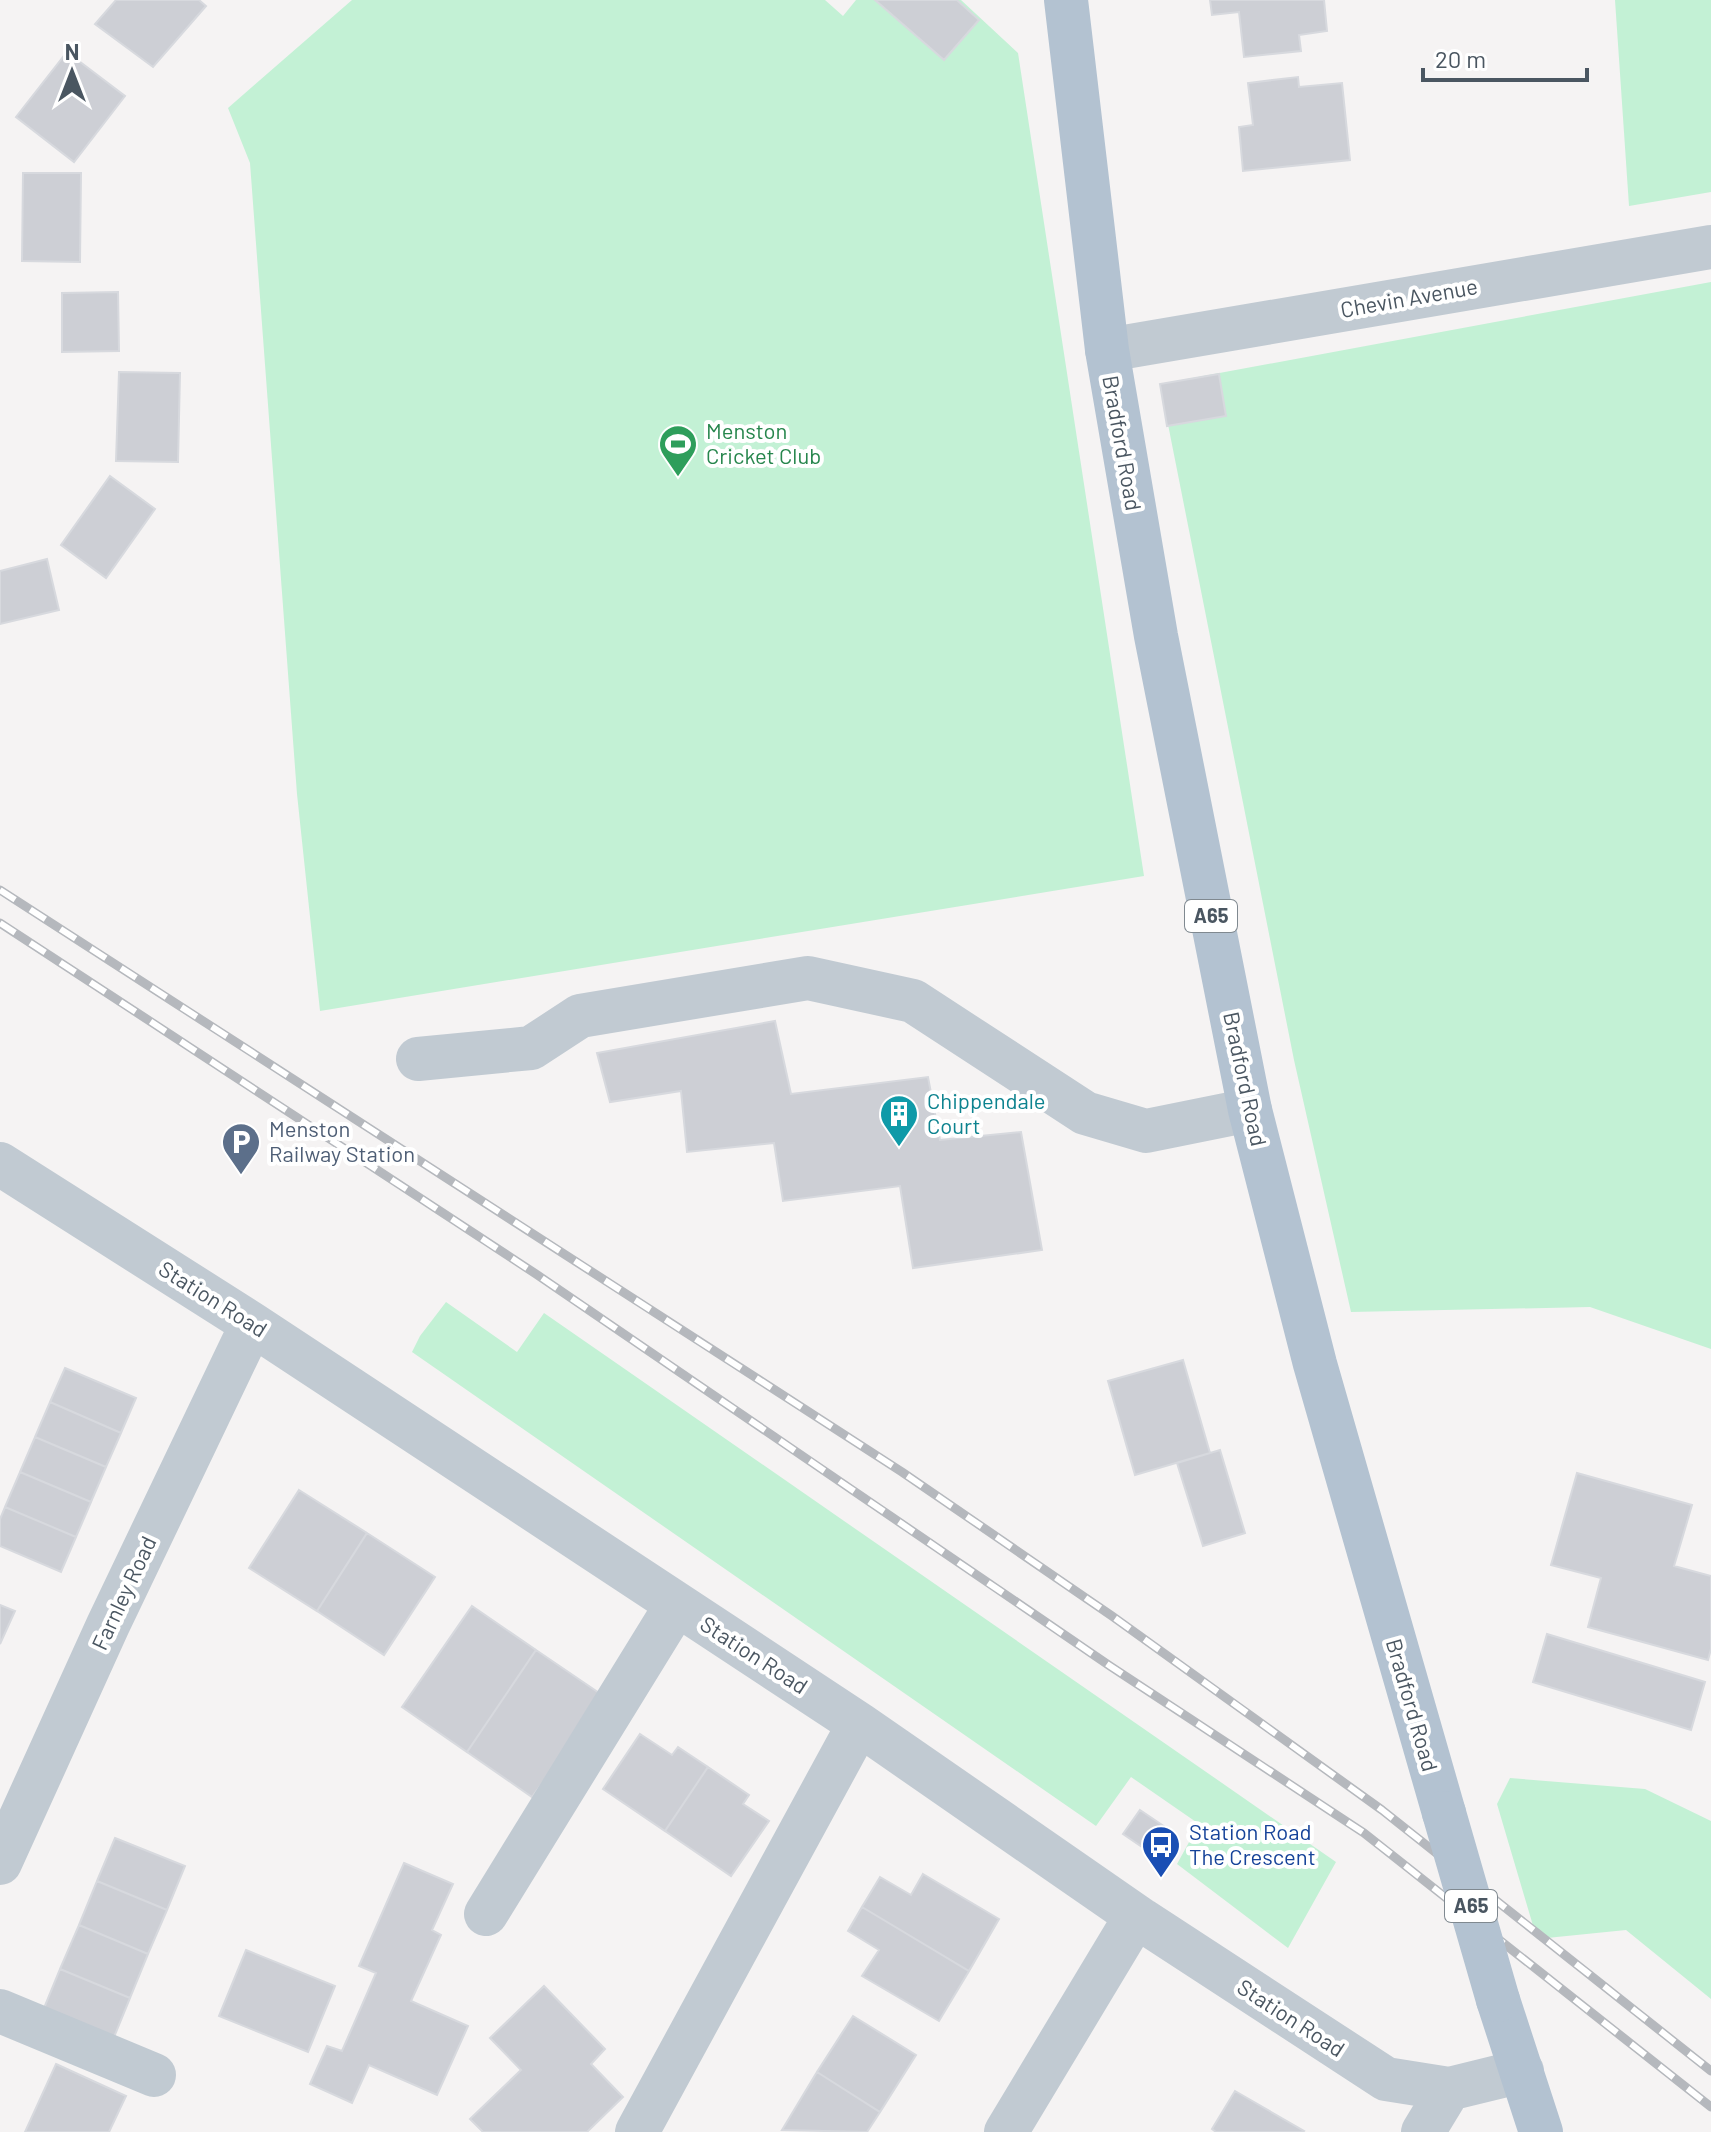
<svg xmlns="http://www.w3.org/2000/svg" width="1711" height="2132" font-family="Barlow,sans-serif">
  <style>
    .green { fill: #c3f1d5 }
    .building { fill: #cdcfd5; stroke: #d7d9de; stroke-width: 2 }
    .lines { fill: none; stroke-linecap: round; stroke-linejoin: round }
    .minor { stroke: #c1cad2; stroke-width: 44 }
    .major { stroke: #b3c2d1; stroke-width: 44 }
    .rail-casing { stroke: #b5b8bd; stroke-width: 9 }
    .rail { stroke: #fff; stroke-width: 6; stroke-dasharray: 18; stroke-linecap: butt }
    .major-bridge { stroke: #b3c2d1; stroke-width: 44 }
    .labels { text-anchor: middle; stroke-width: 8; stroke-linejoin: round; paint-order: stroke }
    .shield { fill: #fff; stroke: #808990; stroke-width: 2 }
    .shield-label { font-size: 20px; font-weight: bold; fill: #4a5661 }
    .street-label { font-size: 22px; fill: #4a5661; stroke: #fff }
    .leisure-label { font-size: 22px; fill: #27864d; stroke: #fff; text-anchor: start }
    .culture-label { font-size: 22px; fill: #0d838f; stroke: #fff; text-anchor: start }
    .service-label { font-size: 22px; fill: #4e5e75; stroke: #fff; text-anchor: start }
    .transit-label { font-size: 22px; fill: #164399; stroke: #fff; text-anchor: start }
  </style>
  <rect width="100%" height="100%" fill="#f5f3f3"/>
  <!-- green -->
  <path class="green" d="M352,0h473l18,16 13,-16h105l57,53 126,823 -824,135 -23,-217 -47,-631 -22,-55z
    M1615,0h96v192l-82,14z
    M1711,282v1067l-121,-42 -239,5 -57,-252 -134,-676z
    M446,1302l71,50 27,-39 792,549 -48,86 -111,-84 22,-40 -68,-47 -35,49 -684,-474 8,-16z
    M1510,1778l135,11 66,32v178l-85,-69 -89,9 -40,-135z"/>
  <!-- building -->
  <path class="building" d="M116,0h83l7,6 -53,61 -58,-43z
    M875,0h82l22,20 -35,40z
    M1210,0h114l3,31 -28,4 2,16 -57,6 -5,-45 -27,3z
    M67,52l58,44 -51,66 -58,-45z
    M1298,77l1,10 43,-4 8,77 -107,11 -4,-44 14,-2 -5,-42z
    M23,173h58l-1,89 -58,-1z
    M118,292l1,59 -57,1v-59z
    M119,372l61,1 -2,89 -62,-1z
    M1219,374l7,42 -59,10 -7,-42z
    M110,476l45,33 -49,69 -45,-33z
    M47,559l12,51 -59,14v-53z
    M775,1021l16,73 137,-17 12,63 81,-8 21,118 -129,18 -13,-82 -117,15 -9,-58 -87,9 -6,-61 -71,11 -13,-49z
    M1183,1360l27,93 -75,22 -27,-94z
    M65,1368l71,30 -15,35 -71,-31z
    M50,1402l71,31 -15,34 -71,-30z
    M35,1437l71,30 -15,35 -71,-30z
    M1220,1450l25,83 -42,13 -26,-83z
    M20,1472l71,30 -15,35 -71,-30z
    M1577,1473l115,32 -18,61 37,10v73l-3,11 -120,-33 13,-49 -50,-13z
    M299,1490l68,43 -50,78 -68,-43z
    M5,1507l71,30 -15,35 -61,-26v-27z
    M367,1533l68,44 -51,78 -67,-44z
    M0,1605l15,6 -15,33z
    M472,1606l64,44 -69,102 -65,-45z
    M1547,1634l158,48 -14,48 -158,-48z
    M536,1650l69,47 -73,100 -65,-45z
    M640,1734l32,21 6,-8 30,20 -43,64 -62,-42z
    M708,1767l41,28 -6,9 26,17 -38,55 -66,-45z
    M1140,1810l28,19 -17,24 -28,-19z
    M115,1838l70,28 -18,44 -70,-29z
    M404,1863l49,21 -21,46 9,5 -30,66 57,25 -31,69 -68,-30 -17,38 -42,-19 17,-38 15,5 34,-78 -17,-7z
    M923,1874l76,45 -30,52 -107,-64 18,-30 31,18z
    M97,1881l70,29 -19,44 -69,-29z
    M862,1907l107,64 -30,50 -77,-45 17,-26 -31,-19z
    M79,1925l69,29 -18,44 -70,-29z
    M246,1950l89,36 -27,66 -89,-36z
    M60,1969l70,29 -18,44 -70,-29z
    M544,1986l61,63 -14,15 32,33 -36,35h-104l-13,-13 51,-49 -31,-32z
    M853,2016l63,39 -36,57 -63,-40z
    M56,2064l70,32 -17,36h-84z
    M817,2072l63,40 -13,20 -85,-2z
    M1235,2091l69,40 -1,1h-87l-4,-3z"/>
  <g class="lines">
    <!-- minor -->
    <path class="minor" d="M1107,350l604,-103
      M418,1059l113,-11 49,-32 228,-38 105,23 172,112 61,18 104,-21
      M0,1164l252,160 607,400 283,196 244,159 63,10 73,-18
      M0,1863l108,-238 144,-301
      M486,1914l191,-310
      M0,2011l154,64
      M637,2132l222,-408
      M1006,2132l130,-216
      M1423,2132l26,-43"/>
    <!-- major -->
    <path class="major" d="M1066,0l41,350 49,286 94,474 65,254 129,449
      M1498,2000l43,132"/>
    <defs>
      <path id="rail" d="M0,890l902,582 210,144 270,194 329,261
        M0,923l536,351 574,392 254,167 347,274"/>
    </defs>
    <!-- rail casing -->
    <use href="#rail" class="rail-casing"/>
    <!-- rail -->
    <use href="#rail" class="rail"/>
    <!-- major-bridge -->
    <path class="major-bridge" d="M1444,1813l54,187"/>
  </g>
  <!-- icons -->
  <defs>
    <symbol id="stadium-pin" viewBox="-11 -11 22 30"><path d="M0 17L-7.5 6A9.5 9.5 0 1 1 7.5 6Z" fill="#2e9e5b" stroke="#fff"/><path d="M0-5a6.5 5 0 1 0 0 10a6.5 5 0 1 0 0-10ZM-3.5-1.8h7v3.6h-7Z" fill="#fff"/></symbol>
    <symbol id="building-pin" viewBox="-11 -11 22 30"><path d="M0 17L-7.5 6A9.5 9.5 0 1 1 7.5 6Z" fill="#0f9aa8" stroke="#fff"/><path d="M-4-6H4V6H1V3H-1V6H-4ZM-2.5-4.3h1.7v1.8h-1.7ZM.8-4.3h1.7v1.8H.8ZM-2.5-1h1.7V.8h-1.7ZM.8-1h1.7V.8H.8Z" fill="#fff"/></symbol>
    <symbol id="parking-pin" viewBox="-11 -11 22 30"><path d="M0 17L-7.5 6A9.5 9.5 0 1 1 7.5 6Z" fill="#5c6f8a" stroke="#fff"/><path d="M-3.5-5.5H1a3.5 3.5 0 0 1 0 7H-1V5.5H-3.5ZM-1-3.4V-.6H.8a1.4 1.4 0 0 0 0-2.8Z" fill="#fff"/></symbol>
    <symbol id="bus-pin" viewBox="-11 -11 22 30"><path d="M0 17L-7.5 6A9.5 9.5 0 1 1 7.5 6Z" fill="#1a4fb4" stroke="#fff"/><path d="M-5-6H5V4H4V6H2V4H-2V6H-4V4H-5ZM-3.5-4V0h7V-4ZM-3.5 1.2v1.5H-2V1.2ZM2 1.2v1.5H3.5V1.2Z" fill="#fff"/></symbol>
  </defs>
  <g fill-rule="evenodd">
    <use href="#stadium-pin" x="656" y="422" width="44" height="60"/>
    <use href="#building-pin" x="877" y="1092" width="44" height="60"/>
    <use href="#parking-pin" x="219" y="1120" width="44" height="60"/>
    <use href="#bus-pin" x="1139" y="1823" width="44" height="60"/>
  </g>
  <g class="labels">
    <!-- shield labels -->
    <g class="shield">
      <rect x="1185" y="900" width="52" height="32" rx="6"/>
      <rect x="1445" y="1890" width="52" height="32" rx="6"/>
    </g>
    <g class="shield-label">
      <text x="1211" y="923">A65</text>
      <text x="1471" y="1913">A65</text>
    </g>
    <!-- street labels -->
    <g class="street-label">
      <text transform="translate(1409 298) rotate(-10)" y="8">Chevin Avenue</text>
      <text transform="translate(1122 443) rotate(80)" y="8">Bradford Road</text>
      <text transform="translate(1245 1079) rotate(78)" y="8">Bradford Road</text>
      <text transform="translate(213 1299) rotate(32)" y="8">Station Road</text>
      <text transform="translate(124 1593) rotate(-65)" y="8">Farnley Road</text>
      <text transform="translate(754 1655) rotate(33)" y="8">Station Road</text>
      <text transform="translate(1412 1705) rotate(74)" y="8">Bradford Road</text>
      <text transform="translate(1291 2018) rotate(33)" y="8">Station Road</text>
    </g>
    <!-- leisure labels -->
    <g class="leisure-label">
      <text x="706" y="439">Menston<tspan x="706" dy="25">Cricket Club</tspan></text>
    </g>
    <!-- culture labels -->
    <g class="culture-label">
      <text x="927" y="1109">Chippendale<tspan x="927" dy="25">Court</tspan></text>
    </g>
    <!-- service labels -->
    <g class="service-label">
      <text x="269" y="1137">Menston<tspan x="269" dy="25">Railway Station</tspan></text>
    </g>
    <!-- transit labels -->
    <g class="transit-label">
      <text x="1189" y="1840">Station Road<tspan x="1189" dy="25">The Crescent</tspan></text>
    </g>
  </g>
  <!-- north arrow -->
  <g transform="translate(72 72)" stroke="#ffffff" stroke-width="6" paint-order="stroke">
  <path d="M0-6L14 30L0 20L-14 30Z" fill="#4a5661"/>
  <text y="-12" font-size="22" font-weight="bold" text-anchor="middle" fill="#4a5661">N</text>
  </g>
  <!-- scale -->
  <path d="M1423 68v12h164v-12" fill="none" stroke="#4a5661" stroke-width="4"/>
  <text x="1435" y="68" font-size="24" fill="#4a5661" stroke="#ffffff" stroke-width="6" paint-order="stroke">20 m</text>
</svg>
